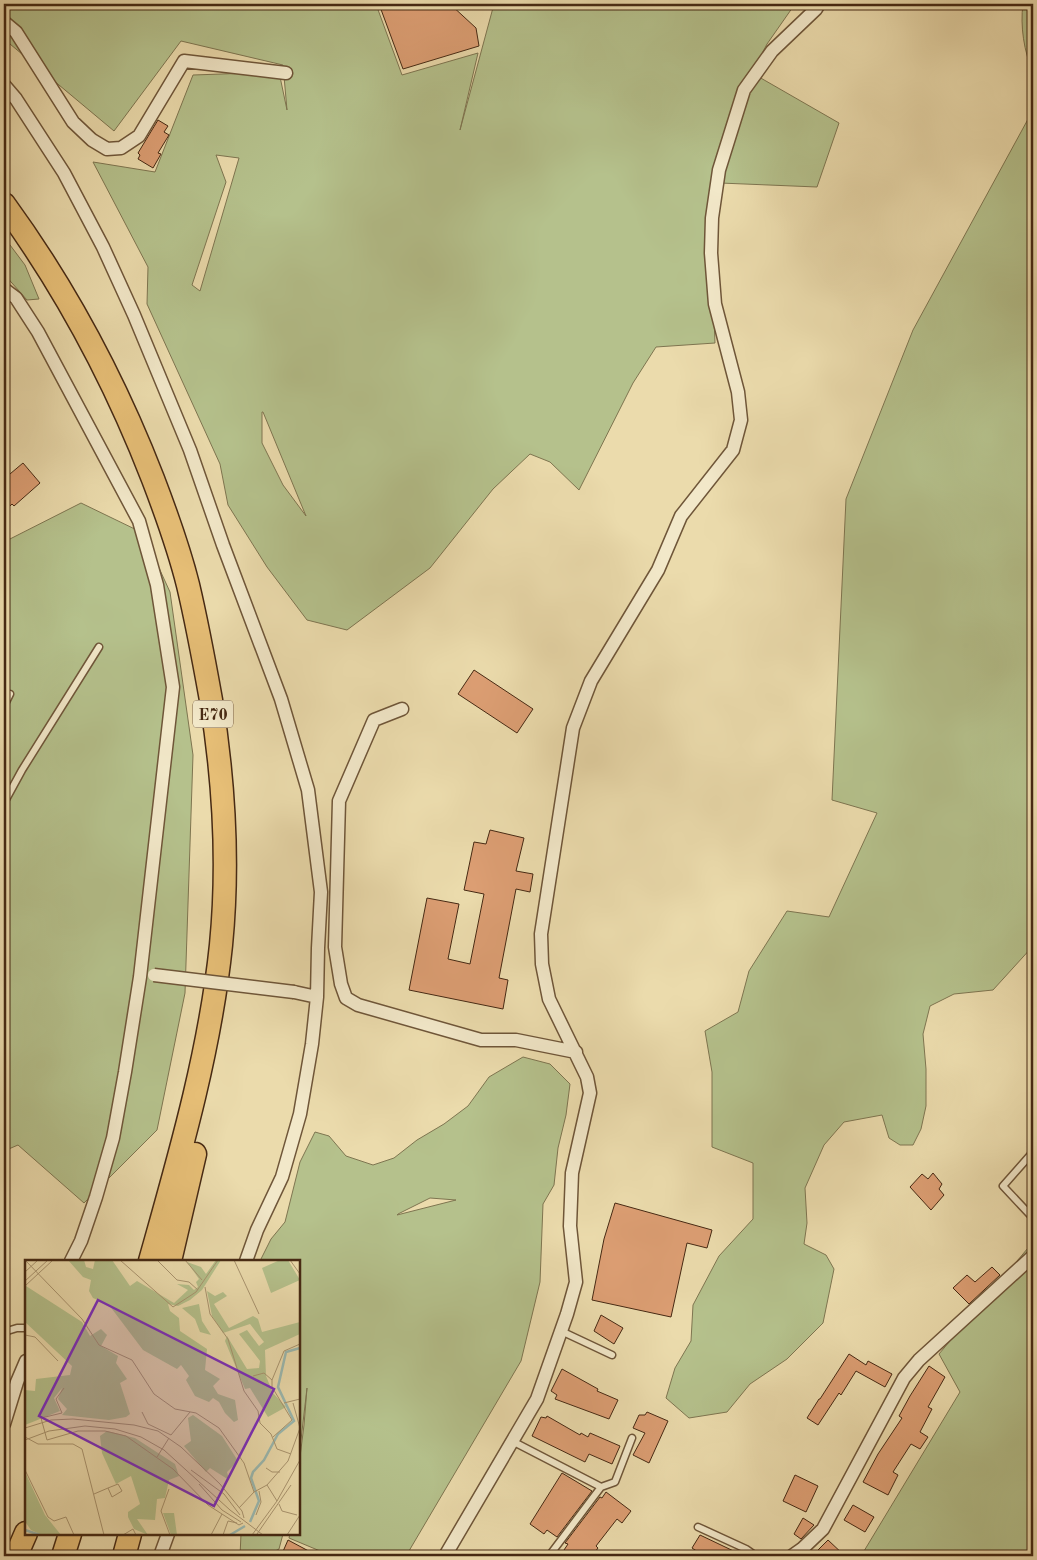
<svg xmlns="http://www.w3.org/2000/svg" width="1037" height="1560" font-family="'Old Standard TT',serif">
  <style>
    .green { fill: #b5c18c; stroke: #7e7550; fill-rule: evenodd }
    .building { fill: #dc9e73; stroke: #462913 }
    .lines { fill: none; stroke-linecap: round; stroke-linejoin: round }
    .service-casing { stroke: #6f5639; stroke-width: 9 }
    .minor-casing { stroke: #6f5639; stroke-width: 15 }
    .motorway-casing { stroke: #462913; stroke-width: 25 }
    .service { stroke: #f2e8c9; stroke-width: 6 }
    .minor { stroke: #f2e8c9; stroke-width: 12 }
    .motorway { stroke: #e6be76; stroke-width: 22 }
    .minor-bridge-casing { stroke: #6f5639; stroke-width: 15; stroke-linecap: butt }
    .minor-bridge { stroke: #f2e8c9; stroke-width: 12 }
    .labels { text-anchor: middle; stroke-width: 4; stroke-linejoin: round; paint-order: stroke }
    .shield { fill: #f2e8c9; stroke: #7a624a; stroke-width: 1 }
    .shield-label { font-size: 16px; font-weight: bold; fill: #462913 }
    .inset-river { fill: none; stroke: #9ab9b1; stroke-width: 2.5 }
    .inset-road { fill: none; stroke: #a9946f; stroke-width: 1 }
    .view { fill: #7b2cbf; fill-opacity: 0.15; stroke: #7b2cbf; stroke-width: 2.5 }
    .inset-edge { fill: none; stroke: #462913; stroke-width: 2.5 }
  </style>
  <rect width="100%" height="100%" fill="#ebdbac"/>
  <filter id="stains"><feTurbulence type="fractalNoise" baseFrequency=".004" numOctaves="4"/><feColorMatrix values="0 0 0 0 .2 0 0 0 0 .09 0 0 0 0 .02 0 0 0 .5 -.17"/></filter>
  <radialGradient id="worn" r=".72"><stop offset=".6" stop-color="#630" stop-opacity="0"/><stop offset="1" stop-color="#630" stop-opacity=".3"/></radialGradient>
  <!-- green -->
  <path class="green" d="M4,4h369l4,3 25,68 76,-22 -18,77 34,-126h301l-28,40 -15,29 87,50 -22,64 -97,-4 -9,61 4,99 -59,4 -23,36 -54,107 -29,-28 -20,-8 -37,35 -63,79 -83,62 -40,-10 -40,-53 -39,-62 -8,-41 -73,-160 1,-37 -55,-105 62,10 38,-97 86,-3 8,38 -4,-45 -102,-24 -67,90 -110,-92zM216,155l23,3 -39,133 -8,-6 34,-103zM262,412h1l43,104 -23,-31 -21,-42z
    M1023,4h10v68c-9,-20 -13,-46 -10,-68z
    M1033,110v836l-40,44 -39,4 -24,12 -7,28 3,35v37l-5,23 -8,16h-13l-11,-7 -7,-23 -38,7 -20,23 -19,43 2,35 -3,21 22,11 8,14 -11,54 -36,36 -37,25 -23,28 -38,6 -23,-20 9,-30 16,-27 2,-36 26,-49 34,-37v-56l-41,-16v-75l-7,-41 33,-19 11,-41 38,-60 42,6 48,-104 -45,-13 14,-301 67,-169z
    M4,237l21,28 14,34 -12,1 -23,-26z
    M81,503l62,30 27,59 23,163 -8,238 -28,137 -73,73 -66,-58 -14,6v-609z
    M523,1057l27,7 20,20 -4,31 -8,33 -4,37 -11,19 -3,78 -19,79 -115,195h-74l-43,-18 1,-4h9v-69l5,-40 3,-37 -8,69v-196h-39l11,-22 14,-17 15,-60 15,-30 14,4 17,20 27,9 21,-7 23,-18 27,-16 24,-18 21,-29zM430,1198l26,2 -59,15 1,-1z
    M1033,1242v308l-6,6h-166l99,-164 -21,-38z
    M241,1534h42l-4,15 -13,7h-26z"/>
  <!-- building -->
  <path class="building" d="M379,4h71l26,24 3,18 -76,23z
    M158,120l10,6 -4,6 5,3 -11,18 3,1 -8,14 -15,-9 2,-4 -2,-2z
    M23,463l17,20 -26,23 -2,-2 -8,8v-33z
    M474,670l59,39 -16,24 -59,-39z
    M490,830l34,8 -8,33 17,3 -3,18 -14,-3 -17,89 9,2 -5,29 -94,-19 18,-92 32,6 -11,55 22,5 14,-70 -20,-4 10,-48 12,2z
    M933,1173l9,11 -3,5 5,6 -13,15 -21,-23 12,-13 6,5z
    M615,1203l97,27 -5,18 -20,-5 -16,74 -79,-17 12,-61z
    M992,1267l8,8 -31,29 -16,-16 14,-13 8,7z
    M601,1315l22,13 -9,16 -20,-13z
    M849,1354l17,11 2,-4 24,13 -7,13 -29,-16 -15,24 -2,-2 -21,32 -11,-7 12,-19h1z
    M929,1366l16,11 -17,30 4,2 -12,23 8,5 -8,12 -9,-5 -18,28 5,3 -10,20 -25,-13 15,-28 24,-36 -3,-2 11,-20z
    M562,1369l36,20 -1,2 21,9 -9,19 -54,-20 2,-4 -6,-4z
    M647,1412l21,9 -19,42 -16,-8 12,-22 -12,-5 6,-13h6z
    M547,1416l33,19 1,-2 7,4 2,-4 30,13 -8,18 -23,-10 -4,8 -53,-26 9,-19 5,1z
    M562,1473l30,18 -35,46 -10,-7 -3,4 -14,-10z
    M795,1475l23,11 -12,26 -23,-11z
    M606,1492l25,19 -9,12 -5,-4 -21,27 2,2 -6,8h-32l8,-12 -3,-1 35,-46 2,1z
    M853,1505l21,12 -9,15 -21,-12z
    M803,1518l11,7 -13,14 -7,-5z
    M700,1535l44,21h-40l-12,-8z
    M288,1540l30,16h-37z
    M828,1540l17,16h-33z"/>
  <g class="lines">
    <defs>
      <path id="service" d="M4,706l6,-12
        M4,803l18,-33 77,-123
        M1033,1152l-30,34 30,32
        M561,1331l51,24
        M4,1332l13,-4h9
        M512,1441l89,46 14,-5 17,-44
        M698,1527l48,22 10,7
        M549,1556l52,-69"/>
      <path id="minor" d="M4,22l12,10 57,90 19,18 15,9 14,-1 18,-12 45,-75 102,12
        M4,85l12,14 48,74 39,74 31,68 56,135 33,95 58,154 27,91 13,102 -3,56 -1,49 -5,47 -12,70 -18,63 -25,53 -11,31
        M4,289l12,9 22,34 101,189 18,64 16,102 -33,290 -15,95 -12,66 -17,59 -15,44 -10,20
        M402,709l-28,11 -35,81 -4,146 6,37 5,14 12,7 123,35h35l60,12
        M294,992l23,5
        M4,1424l13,-42 9,-21
        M160,1556l8,-22
        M445,1556l92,-157 30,-85 9,-32 -6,-56 2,-53 18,-80 -3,-16 -38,-78 -7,-35 -1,-30 32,-206 18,-47 67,-111 23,-54 52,-66 8,-30 -3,-28 -23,-88 -4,-51 1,-35 7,-48 25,-80 28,-39 44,-42 3,-5
        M792,1556l10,-7 21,-20 81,-151 15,-18 114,-104"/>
      <path id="motorway" d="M4,204c62,85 111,177 149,275 13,34 26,70 35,106 9,38 16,76 23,115 13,81 18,164 10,245 -11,107 -42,213 -71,316
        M170,1261l25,-107
        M16,1556l10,-23
        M63,1556l7,-22
        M124,1556l6,-22"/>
    </defs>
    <!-- service casing -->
    <use href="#service" class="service-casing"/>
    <!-- minor casing -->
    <use href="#minor" class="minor-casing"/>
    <!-- motorway casing -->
    <use href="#motorway" class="motorway-casing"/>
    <!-- service -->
    <use href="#service" class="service"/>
    <!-- minor -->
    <use href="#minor" class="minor"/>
    <!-- motorway -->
    <use href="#motorway" class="motorway"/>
    <defs>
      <path id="minor-bridge" d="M154,975l140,17"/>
    </defs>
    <!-- minor-bridge casing -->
    <use href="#minor-bridge" class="minor-bridge-casing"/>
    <!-- minor-bridge -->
    <use href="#minor-bridge" class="minor-bridge"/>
  </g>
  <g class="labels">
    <!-- shield labels -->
    <rect class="shield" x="193" y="700.5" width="40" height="27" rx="4"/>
    <g class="shield-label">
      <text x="213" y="720">E70</text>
    </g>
  </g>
  <!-- overview -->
  <g transform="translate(25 1260)">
    <rect width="275" height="275" fill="#ebdbac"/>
    <path d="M43,0h16l2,7 7,2 2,-9h17l18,26 7,-5 37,22 14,-13 -11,-6 12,1 5,5 4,-3 -2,-5 3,-3 -12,-17 14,5 5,7 10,-14h5l-19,30 -12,10 -12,6 -10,-2 2,7 9,7 1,13 27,18 -2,21 15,9 -7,7 5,8 17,6 3,20 -4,2 -9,-9 -6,-11 -6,-4 -4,4 -14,-6 -9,-16 3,-4 -8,-11 -4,4 -34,-19 -34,-45 -16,-7 -4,-7 2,-11 -8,-3zM255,0h8l12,20 -29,13 -9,-25zM1,26l56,36 8,14 11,-7 6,6 -6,11 17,10 -2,7 11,16 -7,4 10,31 -4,3 -17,3 -47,-5 5,-6 -9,-10 4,-11 -8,10 6,13 -35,14v-35l10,1 1,-12 34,-4 2,-9 -47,-44zM182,31l8,5 8,-4 4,4 -13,8 15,24 24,-12 5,3 4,13 38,-10v12l-35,16 1,26 7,17 13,14 -18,10 -18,-29 -5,1 -20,-48 2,-5 20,33 12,-1 1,-7 -21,-27 8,-4 12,16 5,-4 -14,-18 -27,9 -11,-17zM174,44l3,17 9,14 -11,-3 -5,-13 -13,-11zM168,155l29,21 16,25 -11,11 2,8 -19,-12 -4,4 -22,-26 7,-5 -3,-23zM82,171l28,7 40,26 4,12 -10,4 -4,18 -8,1 -2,21 -18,-1 11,16 -14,-6 -6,-12v-5l12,-8 -9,-28 -15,8 -14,-31 -2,-17zM0,212l20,43 16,20h-19l-11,-5 -5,-7zM138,253h11l3,22h-6z" fill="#b5c18c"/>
    <path class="inset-river" d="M225,262l9,-21 -8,-23 2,-6 11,-12 14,-26 16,-13 -16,-34 8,-35 14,-4M0,270l15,5M205,275l15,-9"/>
    <path class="inset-road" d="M0,0l57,59 17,26 33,15 22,34 21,15 21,4 23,15 25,35 10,29 13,-7 21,-24 12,-33 -7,-25M95,0l53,47 23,-15 22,-32M132,0l20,20 12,2 9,8M160,0l17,20M209,0l25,54M265,0l10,14M0,12l13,-12M0,21l23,-21M0,26l28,-26M180,27l5,27 18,25 16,52 14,20 2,12 11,11 6,15 14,5M0,75l10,2 23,24M228,116l11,-3 8,7M39,128l-8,11 6,14 -21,5 6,22 31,-9h27l21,5 47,33 35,36 31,20 4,-2M259,143l16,-4M117,152l6,12 23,11 19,-23M0,168l26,-8 22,-1 61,6 24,6 23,16 39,37 22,27 2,7M0,177l13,7h35l9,5 22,86M248,177l19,-17 -20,-33v-7l12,-29 16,-7M0,180l24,-9 36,-5 30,3 26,8 23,13 66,60 33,25M132,197l12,-19M241,208l6,4h8M0,210l23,47 6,4 12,-4 8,18M166,210l33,24 16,21M174,224l23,26 19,12M242,225l10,16M144,229l-8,22 9,24M69,234l14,-6 10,-4 4,7 -10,6 -4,-9M254,244l3,7 15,4M214,248l15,-16M231,255l5,-13 -2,-11M232,274l34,-49M98,275l10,-6 3,6M186,275l11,-21M198,275l5,-14 9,2M227,275l25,-34 23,-41M262,275l13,-20"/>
    <path class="view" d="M73,40l176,89 -60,117 -175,-90z"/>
    <rect width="275" height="275" class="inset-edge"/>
  </g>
  <!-- margin -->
  <rect width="1037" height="1560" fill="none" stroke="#ebdbac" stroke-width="20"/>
  <rect x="5" y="5" width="1027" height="1550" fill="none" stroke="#462913" stroke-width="2.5"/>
  <rect x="10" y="10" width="1017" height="1540" fill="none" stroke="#462913"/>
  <rect width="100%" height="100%" filter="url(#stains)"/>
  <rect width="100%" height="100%" fill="url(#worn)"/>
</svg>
